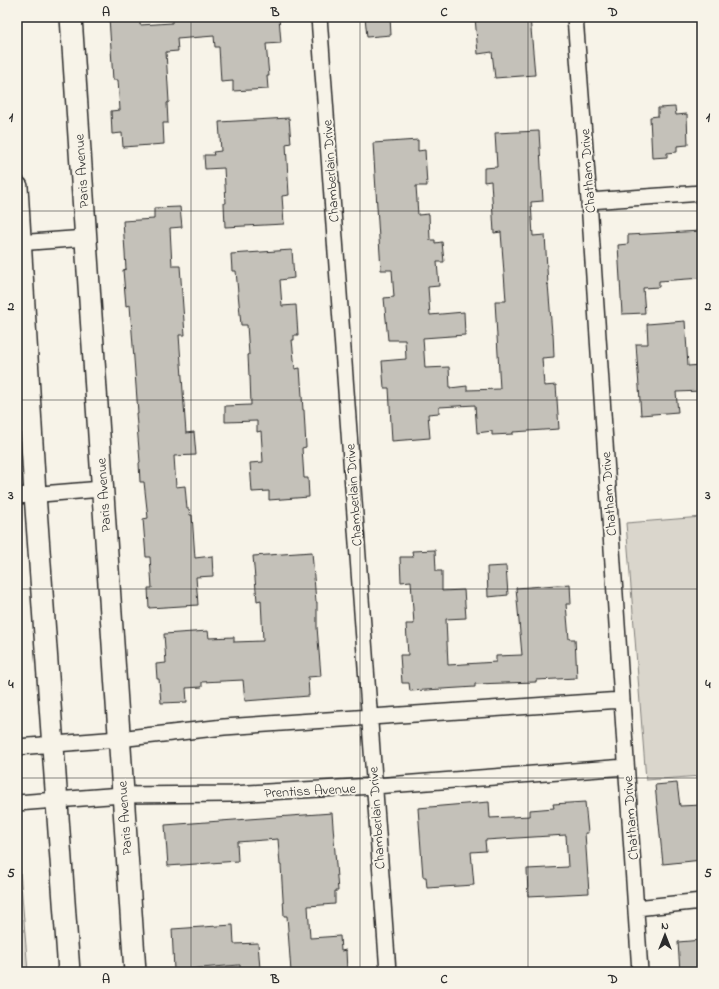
<svg xmlns="http://www.w3.org/2000/svg" width="719" height="989" font-family="'Indie Flower',sans-serif">
  <style>
    .green { fill: #dad6cc; stroke: #82807c }
    .building { fill: #c4c1b9; stroke: #2b2b2b }
    .lines { fill: none; stroke-linecap: round; stroke-linejoin: round }
    .street-casing { stroke: #2b2b2b; stroke-width: 18 }
    .secondary-casing { stroke: #2b2b2b; stroke-width: 24 }
    .street { stroke: #f7f3e8; stroke-width: 15 }
    .secondary { stroke: #f7f3e8; stroke-width: 21 }
    .grid { fill: none; stroke: #2b2b2b; stroke-width: 1; stroke-opacity: 0.55 }
    .labels { text-anchor: middle; stroke-width: 4; stroke-linejoin: round; paint-order: stroke }
    .street-label { font-size: 14px; fill: #2b2b2b; stroke: #f7f3e8 }
    .neatline { fill: none; stroke: #2b2b2b; stroke-width: 1.5 }
    .grid-label { font-size: 13px; text-anchor: middle; font-weight: bold; fill: #2b2b2b }
  </style>
  <rect width="100%" height="100%" fill="#f7f3e8"/>
  <filter id="ink" filterUnits="userSpaceOnUse"><feTurbulence type="fractalNoise" baseFrequency=".025" numOctaves="2"/><feDisplacementMap in="SourceGraphic" scale="8" xChannelSelector="R" yChannelSelector="G"/><feConvolveMatrix kernelMatrix="1 2 1 2 8 2 1 2 1" color-interpolation-filters="sRGB"/></filter>
  <g filter="url(#ink)">
    <!-- green -->
    <path class="green" d="M702,517v259l-56,4 -20,-257z
      M17,832l11,140h-11z"/>
    <!-- building -->
    <path class="building" d="M109,17h31v8l32,-2v-6h107l2,26 -15,1 3,32h-2l1,13 -35,2v-10l-12,1 -2,-35h-4l-1,-11 -37,3 1,12 -12,1 3,50 -2,1 1,20h-5l1,21 -41,3 -1,-14 -10,1 -1,-23 9,-1 -2,-30h-5z
      M365,17h25l1,18 -24,2z
      M475,17h55l5,58 -40,3 -3,-26 -14,2z
      M675,107l1,8 11,-1 1,31 -11,1v6l-10,1v4l-15,1 -2,-41 8,-1v-8z
      M289,118l2,25 -5,1 3,51 -7,1 2,28 -59,3 -1,-24h2l-2,-35 -19,1 -1,-14h10l-1,-3 8,-1 -2,-29z
      M539,131l4,70 -12,1 2,34 12,-1 3,50v-1l4,49h1l1,24 -12,1 2,28 12,-1 3,44 -46,3v2l-21,1v-4l-15,2 -2,-28 -36,2v6l-11,1 2,24 -38,3 -3,-53h-5l-2,-27 24,-2 -1,-19h-17l-4,-42 10,-1 -2,-27h-11l-8,-127 45,-3v11l7,-1 2,36h-11l2,29 11,-1 1,26h5v3l7,-1 2,20h-7l2,24 -11,1 2,28 34,-3 1,23 -42,3 2,30 24,-1 1,21 17,-2v4l33,-1 -5,-88h11l-5,-69 -7,1 -3,-52 -7,1v-14l13,-1 -2,-34z
      M180,207l2,20 -12,1 2,38h8l5,69h-6l7,98 8,-1 2,23 -22,1 2,31 9,-1 2,23h2l1,6h2l3,43 17,-2 1,20 -17,1 2,28 -49,3 -1,-20h4l-2,-31h-4l-3,-38 5,-1 -4,-36h-4l-1,-19 1,-1 -4,-49h2l-8,-108 -4,1 -3,-36 3,-1 -3,-48 31,-2v-11z
      M701,231l1,47 -43,3v6l-16,1 2,25 -23,1 -4,-69 10,-1v-9z
      M292,250l2,28 -14,2 2,26 14,-1 2,30h-4v5h-2l3,29 5,-1 3,42h1l2,37 -4,1 2,30h4l1,19 -40,3v-9l-17,1 -2,-29 13,-1 -2,-31 -4,1v-11l-32,1v-16l26,-1 -1,-29h-1l-1,-21h1l-2,-30h-6l-5,-54h-4l-1,-17z
      M685,321l3,45 14,-1v26l-26,1 2,20 -37,3 -5,-71h12l-1,-20z
      M435,550l1,21h6v20l22,-1 2,28 -20,1 2,46 48,-3v-6l26,-1 -6,-67 54,-4 1,20h-5l3,35h6l2,39 -41,2v2l-61,2v3l-65,4 -1,-8h-7l-2,-28h8l-2,-31h8l-3,-43 -10,1 -1,-25h13l-1,-6z
      M312,552l4,50h1v25l4,49 -13,1 1,19 -64,5 -2,-21 -41,2v5l-16,1 1,14 -26,1 -2,-24h-2l-1,-15 10,-1 -2,-29 44,-3 1,7 25,-1v5l29,-1 -2,-41 -4,1 -4,-45z
      M506,566l2,29 -20,2 -1,-30z
      M677,783l3,23 22,-1v55l-39,4 -8,-79z
      M489,802l1,16 40,-2v-6l24,-2 -1,-4 32,-2 3,31h-3l4,60 -61,3 -1,-27 41,-2 -2,-32 -81,5 1,11 -15,1 3,33 -47,3 -1,-11h-3l-5,-69z
      M332,813l6,78h-3v13l-27,2 2,32 30,-2 1,15 5,-1 1,22h-56l-4,-56h-3l-3,-51h-1l-2,-26 -41,3 1,19 -70,5 -3,-41z
      M233,925l1,19 24,-1 2,26 -20,1v-5l-66,5 -2,-41z
      M702,940v32h-22l-2,-30z"/>
    <g class="lines">
      <defs>
        <path id="street" d="M319,17l69,955
          M575,17l14,184 51,771
          M589,201l113,-8
          M17,243l69,-5
          M17,496l85,-7
          M17,747l102,-8 105,-12 398,-27
          M17,803l105,-8 110,-1 142,-8 252,-19
          M636,908l66,-7"/>
        <path id="secondary" d="M71,17l64,955
          M17,187l18,307 34,478"/>
      </defs>
      <!-- street casing -->
      <use href="#street" class="street-casing"/>
      <!-- secondary casing -->
      <use href="#secondary" class="secondary-casing"/>
      <!-- street -->
      <use href="#street" class="street"/>
      <!-- secondary -->
      <use href="#secondary" class="secondary"/>
    </g>
  </g>
  <!-- grid -->
  <path class="grid" d="M191,17v955M360,17v955M528,17v955M17,211h685M17,400h685M17,589h685M17,778h685"/>
  <g class="labels">
    <!-- street labels -->
    <g class="street-label">
      <text transform="translate(81 171) rotate(-94)" y="5">Paris Avenue</text>
      <text transform="translate(330 171) rotate(-94)" y="5">Chamberlain Drive</text>
      <text transform="translate(587 171) rotate(-94)" y="5">Chatham Drive</text>
      <text transform="translate(608 494) rotate(-94)" y="5">Chatham Drive</text>
      <text transform="translate(103 495) rotate(-94)" y="5">Paris Avenue</text>
      <text transform="translate(353 495) rotate(-94)" y="5">Chamberlain Drive</text>
      <text transform="translate(310 790) rotate(-3)" y="5">Prentiss Avenue</text>
      <text transform="translate(124 818) rotate(-94)" y="5">Paris Avenue</text>
      <text transform="translate(376 818) rotate(-94)" y="5">Chamberlain Drive</text>
      <text transform="translate(630 818) rotate(-94)" y="5">Chatham Drive</text>
    </g>
  </g>
  <!-- margin -->
  <rect width="719" height="989" fill="none" stroke="#f7f3e8" stroke-width="44"/>
  <!-- north arrow -->
  <g transform="translate(665 935)" stroke="#f7f3e8" stroke-width="3" paint-order="stroke">
  <path d="M0-3L7 15L0 10L-7 15Z" fill="#2b2b2b"/>
  <text y="-6" font-size="11" font-weight="bold" text-anchor="middle" fill="#2b2b2b">N</text>
  </g>
  <rect x="22" y="22" width="675" height="945" class="neatline"/>
  <g class="grid-label">
    <text x="106" y="16">A</text>
    <text x="275" y="16">B</text>
    <text x="444" y="16">C</text>
    <text x="613" y="16">D</text>
    <text x="11" y="121">1</text>
    <text x="708" y="121">1</text>
    <text x="11" y="310">2</text>
    <text x="708" y="310">2</text>
    <text x="11" y="499">3</text>
    <text x="708" y="499">3</text>
    <text x="11" y="688">4</text>
    <text x="708" y="688">4</text>
    <text x="11" y="877">5</text>
    <text x="708" y="877">5</text>
    <text x="106" y="983">A</text>
    <text x="275" y="983">B</text>
    <text x="444" y="983">C</text>
    <text x="613" y="983">D</text>
  </g>
</svg>
